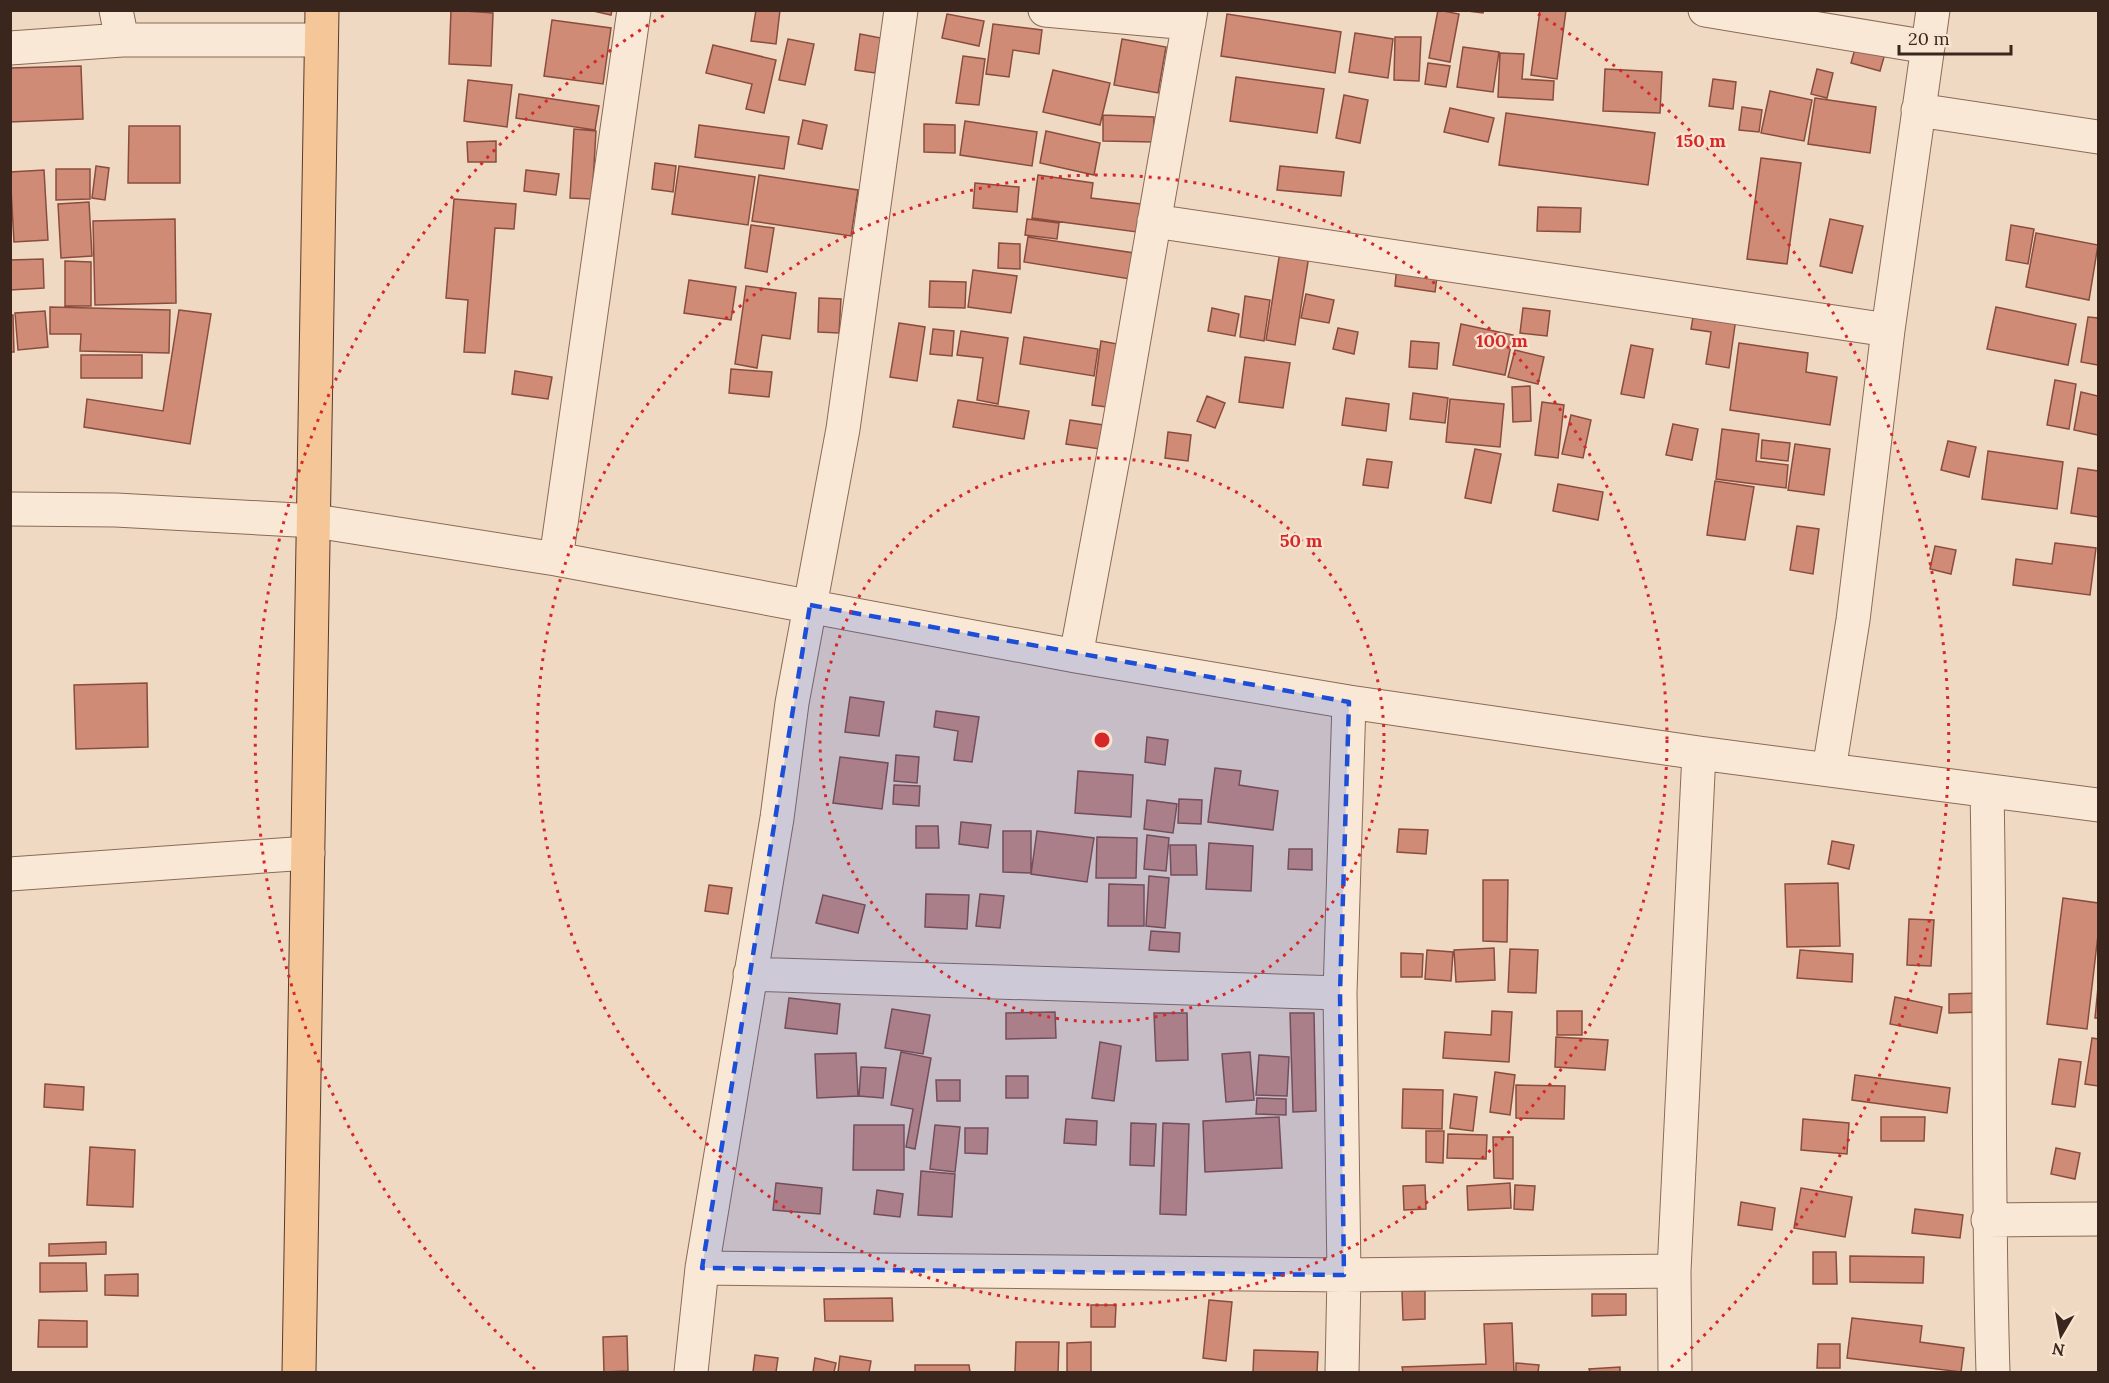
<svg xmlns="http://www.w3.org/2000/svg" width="2109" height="1383" font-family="Lora,serif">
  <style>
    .building { fill: #cf8b76; stroke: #8a4d3d; stroke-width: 1.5 }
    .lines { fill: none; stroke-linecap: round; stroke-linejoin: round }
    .minor-casing { stroke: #8a6a58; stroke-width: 35 }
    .major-casing { stroke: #58392d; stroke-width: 35 }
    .minor { stroke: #fae8d6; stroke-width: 33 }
    .major { stroke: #f4c698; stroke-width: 33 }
    .marked { fill: #1d4ed8; fill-opacity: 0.2; stroke: #1d4ed8; stroke-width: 4.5; stroke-dasharray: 12 8; stroke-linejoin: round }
    .ring { fill: none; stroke: #d62828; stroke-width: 3; stroke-dasharray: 3 6 }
    .centre { fill: #d62828; stroke: #f7e5d2; stroke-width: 3 }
    .ring-label { font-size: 18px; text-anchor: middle; font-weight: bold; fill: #d62828; stroke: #f7e5d2; stroke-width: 4.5; stroke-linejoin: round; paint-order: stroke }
  </style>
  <rect width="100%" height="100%" fill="#f0d9c2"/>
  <!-- building -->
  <path class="building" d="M451,10l42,3 -2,53 -42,-2z
    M589,10h23l-1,5z
    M756,10h24l-4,34 -25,-3z
    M1438,10l21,4 -9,48 -21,-4z
    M1459,10h25l-1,3z
    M1540,10h26l-9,69 -26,-4z
    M947,14l37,7 -5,25 -37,-8z
    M1227,14l114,18 -6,41 -114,-17z
    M552,20l59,8 -8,56 -59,-8z
    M993,24l49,6 -3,24 -26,-4 -4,27 -23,-3z
    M1355,33l38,6 -5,39 -39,-6z
    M860,34l21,4 -6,35 -20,-3z
    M1395,37h26l-2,44 -25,-1z
    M788,39l26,5 -9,41 -26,-5z
    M1122,39l44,8 -8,46 -44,-8z
    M1857,42l29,8 -6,21 -29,-8z
    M713,45l63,15 -12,53 -18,-4 6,-25 -46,-11z
    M1463,47l36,5 -6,40 -36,-5z
    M1500,53l24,1 -2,25 32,2 -1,19 -55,-3z
    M963,56l22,3 -6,46 -23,-2z
    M1428,63l22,3 -4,21 -21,-3z
    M81,66l2,53 -73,3v-54z
    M1605,69l57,3 -2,41 -57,-2z
    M1817,69l16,4 -6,25 -16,-4z
    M1053,70l57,13 -10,42 -57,-13z
    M1236,77l88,12 -7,44 -87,-12z
    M1713,79l23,3 -3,27 -24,-3z
    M468,80l44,5 -5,42 -43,-6z
    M1770,91l42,9 -8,41 -43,-8z
    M519,94l80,12 -4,24 -79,-12z
    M1344,95l24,5 -8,43 -24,-5z
    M1815,98l61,9 -6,46 -62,-9z
    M1742,107l20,3 -3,22 -20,-2z
    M1450,108l44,10 -6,24 -44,-10z
    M1506,113l149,20 -7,52 -149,-20z
    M1103,115l51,2 -1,25 -50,-1z
    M803,120l24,5 -5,24 -24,-5z
    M965,121l72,11 -5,34 -72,-11z
    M924,124l31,1v28l-31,-1z
    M699,125l90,12 -5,32 -89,-12z
    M129,126h51v57h-52z
    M574,129l22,2 -4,68 -22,-1z
    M1046,131l54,12 -6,32 -54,-12z
    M496,141v21h-28l-1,-20z
    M1761,158l40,5 -14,101 -40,-5z
    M655,163l21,3 -3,26 -21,-3z
    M96,166l13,2 -4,32 -13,-2z
    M679,166l76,11 -7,48 -76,-11z
    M1280,166l64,6 -3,24 -64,-6z
    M56,169h34v30l-34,1z
    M44,170l4,70 -34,2 -4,-70z
    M526,170l33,4 -3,21 -32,-4z
    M759,175l99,15 -7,46 -99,-15z
    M1038,175l55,8 -2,15 50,6 -4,28 -105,-14z
    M975,183l44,4 -2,25 -44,-4z
    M454,199l62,5 -2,25 -19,-1 -10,125 -21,-1 4,-52 -22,-2z
    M89,202l3,54 -31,2 -3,-54z
    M1538,207l43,1 -1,24 -43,-1z
    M175,219l1,84 -81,2 -2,-84z
    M1027,219l32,4 -2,16 -32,-4z
    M1830,219l33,7 -11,47 -32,-7z
    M751,225l23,3 -7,44 -22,-4z
    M2011,225l23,4 -6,35 -22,-4z
    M2036,233l62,12 -9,55 -63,-13z
    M1028,237l106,16 -4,26 -106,-17z
    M999,243l21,1v25l-22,-1z
    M1281,245l29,4 -15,96 -29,-5z
    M43,259l1,29 -34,2v-30z
    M65,261l26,1v44h-26z
    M1397,264l41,5 -3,23 -40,-6z
    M973,270l44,6 -6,37 -43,-6z
    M689,280l47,7 -5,33 -47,-7z
    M930,281l36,1 -1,26 -36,-1z
    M746,286l50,7 -6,46 -28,-4 -5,33 -22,-4z
    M1306,294l28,6 -5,23 -28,-5z
    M1245,296l25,4 -6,41 -24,-4z
    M819,298l22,1 -2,34 -21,-1z
    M1695,305l42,6 -8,57 -23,-4 5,-32 -20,-3z
    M50,307l120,3 -1,43 -89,-2 1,-17h-31z
    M1996,307l80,17 -8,41 -81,-16z
    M1212,308l27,6 -4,22 -27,-5z
    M1523,308l27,3 -3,25 -27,-3z
    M179,310l32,4 -21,130 -106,-17 3,-28 76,12z
    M45,311l3,36 -30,3 -3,-37z
    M10,315h3l1,37h-4z
    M2088,317l10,1v47l-17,-3z
    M899,323l26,4 -8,54 -27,-4z
    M1461,324l52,11 -8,40 -52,-10z
    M1338,328l20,4 -4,22 -21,-5z
    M933,329l21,2 -2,25 -22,-2z
    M961,331l47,7 -10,66 -21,-4 6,-42 -26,-3z
    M1024,337l74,12 -4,27 -74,-12z
    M1101,341l22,4 -9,63 -22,-3z
    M1411,341l28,2 -2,26 -28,-2z
    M1739,343l69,10 -2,19 31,5 -7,48 -100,-15z
    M1631,345l22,4 -9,49 -23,-4z
    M1515,350l29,7 -6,27 -30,-7z
    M81,355h61v23h-61z
    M1245,357l45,6 -7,45 -44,-6z
    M731,369l41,3 -3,25 -40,-4z
    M515,371l37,6 -4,22 -36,-5z
    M2055,380l21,4 -7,45 -22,-4z
    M1530,386l1,35 -18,1 -1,-35z
    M2081,392l17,4v39l-24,-5z
    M1413,393l35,5 -3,25 -35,-4z
    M1207,396l18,7 -10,25 -18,-7z
    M1346,398l43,6 -3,27 -44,-6z
    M1450,399l54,5 -4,43 -54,-5z
    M958,400l71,11 -5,28 -71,-12z
    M1542,402l22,3 -6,53 -23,-3z
    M1571,415l20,5 -8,38 -21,-4z
    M1070,420l40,6 -3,24 -41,-6z
    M1673,424l25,5 -6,31 -26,-5z
    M1722,429l37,5 -3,27 32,4 -2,23 -70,-9z
    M1168,432l23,3 -3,26 -23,-3z
    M1762,440l28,3 -2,18 -27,-3z
    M1948,441l28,6 -7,30 -28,-7z
    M1795,444l35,5 -6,46 -36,-5z
    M1475,449l26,5 -10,49 -26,-5z
    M1988,451l75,11 -6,47 -75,-10z
    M1367,459l25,3 -4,26 -25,-3z
    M2078,468l20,3v46l-27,-4z
    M1715,481l39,6 -9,53 -38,-5z
    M1558,484l45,8 -5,28 -45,-9z
    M1797,526l22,3 -6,45 -23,-4z
    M2055,543l41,5 -6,47 -77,-10 3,-26 36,5z
    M1935,546l21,4 -5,24 -21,-5z
    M147,683l1,64 -72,2 -2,-64z
    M850,697l34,5 -5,34 -34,-4z
    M936,711l43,6 -7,45 -18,-2 4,-29 -24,-4z
    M1147,737l21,3 -3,25 -20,-3z
    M896,755l23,2 -2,26 -23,-2z
    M840,757l48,6 -6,46 -49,-6z
    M1215,768l26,3 -2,14 39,6 -5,39 -65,-8z
    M1078,771l55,4 -2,42 -56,-4z
    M894,785l26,1 -1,20 -26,-2z
    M1179,799l23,1 -1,24 -23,-1z
    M1147,800l30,4 -4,29 -29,-4z
    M961,822l30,3 -3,23 -29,-4z
    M916,826h22l1,22h-23z
    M1399,829l29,1 -2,24 -29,-2z
    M1003,831h28v42l-28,-1z
    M1037,831l57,7 -7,44 -56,-8z
    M1147,835l22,3 -3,33 -22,-2z
    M1097,837l40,1 -1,40h-40z
    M1832,841l22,4 -5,24 -21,-5z
    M1209,843l44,3 -2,45 -45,-2z
    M1170,845h26l1,30h-26z
    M1289,849h23v21l-24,-1z
    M1149,876l20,2 -4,50 -19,-2z
    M1483,880h25l-1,62 -24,-1z
    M1838,883l2,63 -53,1 -2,-63z
    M1109,884l35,1v41h-36z
    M709,885l23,3 -4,26 -23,-3z
    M926,894l43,1 -2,34 -42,-2z
    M980,894l24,2 -4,32 -24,-2z
    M823,895l42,10 -7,28 -42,-10z
    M2063,898l35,5v32l-11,94 -40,-5z
    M1909,919l25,1 -3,46 -24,-1z
    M1151,931l29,2 -1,19 -30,-2z
    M1494,948l1,32 -39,2 -2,-32z
    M1510,949l28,1 -2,43 -28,-1z
    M1427,950l26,2 -2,29 -26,-2z
    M1800,950l53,4 -1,28 -55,-4z
    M1401,953l22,1 -1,23h-21z
    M2098,987v31h-3z
    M1980,993l1,19 -32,1v-19z
    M1895,997l47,10 -5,26 -47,-9z
    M789,998l51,6 -3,30 -52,-6z
    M892,1009l38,6 -7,39 -38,-6z
    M1492,1011l20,1 -3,50 -66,-4 2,-26 46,3z
    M1557,1011h25v24h-25z
    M1055,1012l1,26 -50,1v-26z
    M1154,1013h33l1,47 -32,1z
    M1290,1013h24l2,98 -23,1z
    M1556,1037l52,3 -3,30 -50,-3z
    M2092,1038l6,1v47l-13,-2z
    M1100,1042l21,4 -7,55 -22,-3z
    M901,1052l30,6 -16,91 -9,-2 7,-38 -22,-4z
    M1250,1052l4,48 -28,2 -4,-48z
    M856,1053l2,43 -41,2 -2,-44z
    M1259,1055l30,2 -2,39 -31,-1z
    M2059,1059l22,3 -6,45 -23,-3z
    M861,1067l25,1 -3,30 -24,-2z
    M1495,1072l20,3 -5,40 -20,-3z
    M1855,1075l95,13 -3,25 -95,-13z
    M1006,1076h22v22h-22z
    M936,1080h24v21h-23z
    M45,1084l39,3 -1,23 -39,-3z
    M1516,1085l49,1 -1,33 -48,-1z
    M1403,1089l40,1 -1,39 -40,-1z
    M1454,1094l23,3 -4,34 -23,-3z
    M1257,1098l29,1v16l-30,-1z
    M1279,1117l3,51 -77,4 -2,-51z
    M1881,1117h44l-1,24h-43z
    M1066,1119l31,2 -1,24 -32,-2z
    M1803,1119l46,4 -2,31 -46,-4z
    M1131,1123l25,1 -2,42 -24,-1z
    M1163,1123l26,1 -3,91 -26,-1z
    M854,1125h50v45h-51z
    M935,1125l25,2 -5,45 -25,-3z
    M965,1128h23l-1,26 -22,-1z
    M1426,1131h18l-1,32 -17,-1z
    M1448,1134l39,1 -1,24 -39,-1z
    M1493,1137h20v42l-19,-1z
    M90,1147l45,3 -2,57 -46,-2z
    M2056,1148l24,5 -5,26 -24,-5z
    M921,1171l34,3 -3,43 -34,-2z
    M776,1183l46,5 -2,26 -47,-4z
    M1510,1183l1,25 -43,2 -1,-24z
    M1425,1185l1,24 -22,1 -1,-24z
    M1515,1185l20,1 -2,24 -19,-1z
    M1801,1188l51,9 -7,40 -51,-9z
    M877,1190l26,4 -3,23 -26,-3z
    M1741,1202l34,6 -3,22 -34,-5z
    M1915,1209l48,6 -3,23 -48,-5z
    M106,1242v12l-57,2v-12z
    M1813,1252h23l1,32h-24z
    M1850,1256l74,1 -1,26 -73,-1z
    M40,1263h46l1,28 -47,1z
    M138,1274v22l-33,-1v-20z
    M1402,1291h23v28l-22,1z
    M1592,1294h34v21l-34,1z
    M892,1298l1,23h-68l-1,-22z
    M1209,1300l23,2 -6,59 -23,-3z
    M1091,1305h25l-1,22h-24z
    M1852,1318l70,8 -2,16 44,6 -3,24 -114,-14z
    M39,1320l48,1v26h-49z
    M1512,1323l2,49h-111l-1,-5 84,-3 -2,-40z
    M627,1336l1,35 -24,1 -1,-35z
    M1016,1342h43l-1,30h-43z
    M1091,1342v30h-24v-29z
    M1818,1344h22v24h-23z
    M1254,1350l64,2 -1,20h-64z
    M755,1355l23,3 -2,14h-23z
    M840,1356l31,5 -2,11h-31z
    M815,1358l21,5 -2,9h-21z
    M1516,1363l23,2 -1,7h-22z
    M915,1365h54l1,7h-55z
    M1620,1367v5h-30l-1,-3z"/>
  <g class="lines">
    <defs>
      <path id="minor" d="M116,10l6,30
        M1045,10l144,13
        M1705,10l223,37
        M10,48l112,-8h199
        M1918,110l180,27
        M1154,221l734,109
        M10,509l106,1 199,11 241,38 520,97 273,46 350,51 399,52
        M556,559l78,-549
        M1076,656l41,-219 74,-427
        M1829,770l24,-150 35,-290 45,-320
        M1987,791c4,194 0,388 6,581
        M10,874l298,-21
        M750,974l590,19
        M1988,1220l110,-1
        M702,1268l642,7 330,-4
        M691,1372l11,-104 75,-450 15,-115 51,-274 58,-419
        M1342,1372l2,-97 -4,-282 9,-291
        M1675,1372l-1,-101 25,-518"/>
      <path id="major" d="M299,1372l23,-1362"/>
    </defs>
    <!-- minor casing -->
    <use href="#minor" class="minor-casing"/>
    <!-- major casing -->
    <use href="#major" class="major-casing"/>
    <!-- minor -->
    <use href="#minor" class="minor"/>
    <!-- major -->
    <use href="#major" class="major"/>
  </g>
  <!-- marked area -->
  <path class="marked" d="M810,605l539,97 -9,291 4,282 -642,-7z"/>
  <!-- distance rings -->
  <g class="ring">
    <circle cx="1102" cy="740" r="282"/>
    <circle cx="1102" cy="740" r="565"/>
    <path d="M535 1369A847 847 0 0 1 666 14M1538 14A847 847 0 0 1 1669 1369"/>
  </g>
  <circle cx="1102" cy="740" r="9" class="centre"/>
  <g class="ring-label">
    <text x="1701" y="147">150 m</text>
    <text x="1502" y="347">100 m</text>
    <text x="1301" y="547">50 m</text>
  </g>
  <!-- border -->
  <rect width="2109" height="1383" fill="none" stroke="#3a261d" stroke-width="24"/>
  <!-- north arrow -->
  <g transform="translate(2061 1335) rotate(190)" stroke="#f7e5d2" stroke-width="4.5" paint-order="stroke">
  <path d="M0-4.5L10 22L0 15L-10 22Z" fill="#3a261d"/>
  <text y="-9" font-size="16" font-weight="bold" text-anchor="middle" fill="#3a261d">N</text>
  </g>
  <!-- scale -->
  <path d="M1899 45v9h112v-9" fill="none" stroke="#3a261d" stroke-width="3"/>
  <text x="1908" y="45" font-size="18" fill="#3a261d" stroke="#f7e5d2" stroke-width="4.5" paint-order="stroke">20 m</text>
</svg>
